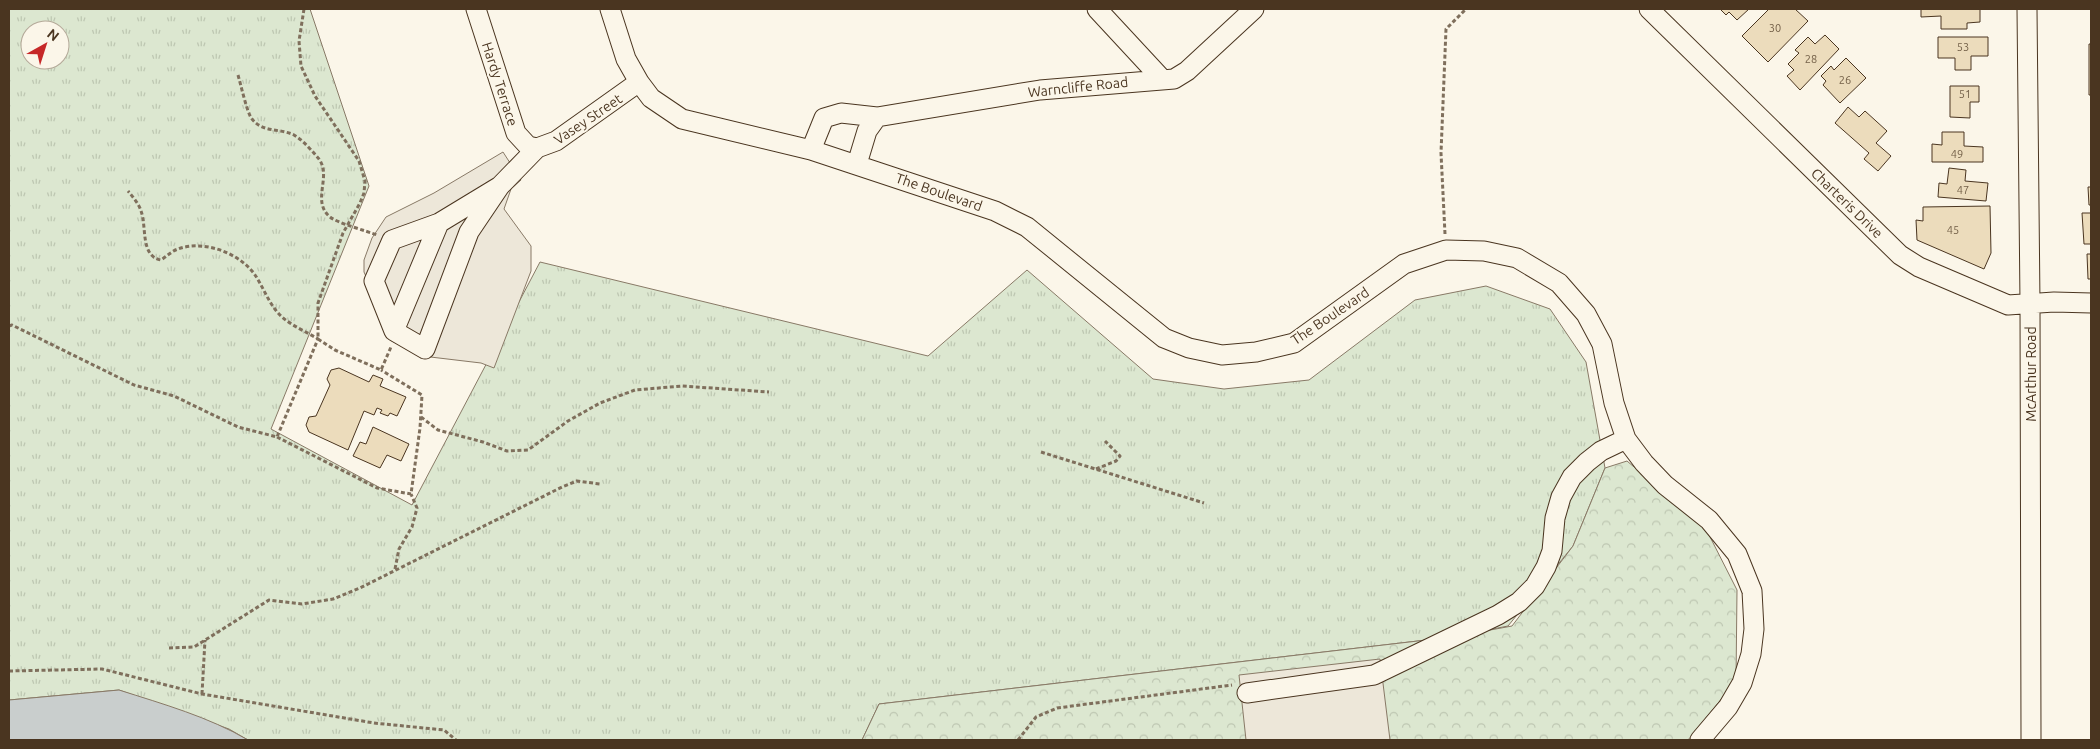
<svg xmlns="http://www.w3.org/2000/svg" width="2100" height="749" font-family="Ubuntu,sans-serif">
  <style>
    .grass { fill: url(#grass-tufts); stroke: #887966; fill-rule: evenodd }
    .forest { fill: url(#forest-crowns); stroke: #887966 }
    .parking { fill: #ede7d9; stroke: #887966 }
    .water { fill: #c9cecd; stroke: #887966 }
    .building { fill: #ecdcbc; stroke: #4a3520 }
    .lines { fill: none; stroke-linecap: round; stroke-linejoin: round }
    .minor-casing { stroke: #4a3520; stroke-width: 21 }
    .path { stroke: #7f6f5c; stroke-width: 3; stroke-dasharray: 4 2.5; stroke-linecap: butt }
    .minor { stroke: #fbf6e9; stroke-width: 19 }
    .labels { text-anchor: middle; stroke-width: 4; stroke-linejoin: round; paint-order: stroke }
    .number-label { font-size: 11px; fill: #725f47 }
    .street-label { font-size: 14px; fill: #4a3520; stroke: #fbf6e9 }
  </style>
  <defs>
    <pattern id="grass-tufts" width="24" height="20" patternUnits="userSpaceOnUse" patternTransform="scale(1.25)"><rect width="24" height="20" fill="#dce7d0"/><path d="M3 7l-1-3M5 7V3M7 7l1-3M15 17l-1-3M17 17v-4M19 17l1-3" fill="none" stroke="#bec7b2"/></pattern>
    <pattern id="forest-crowns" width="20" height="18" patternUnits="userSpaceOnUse" patternTransform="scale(1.25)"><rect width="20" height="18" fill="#dce7d0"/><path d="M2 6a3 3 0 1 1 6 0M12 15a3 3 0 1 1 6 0" fill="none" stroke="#bec7b2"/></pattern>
  </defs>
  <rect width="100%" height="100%" fill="#fbf6e9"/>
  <!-- grass -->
  <path class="grass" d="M9,9h301l59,177 -98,243 141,76 128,-243 388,94 99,-86 126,109 71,10 85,-9 106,-80 71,-14 64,23 36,53 19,106 -32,78 -65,80 -56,11 -573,67 -17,36h-614l-19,-11 -110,-39 -110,10zM30,30h30v30h-30z"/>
  <!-- forest -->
  <path class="forest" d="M1627,461l78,66 32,63 -1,91 -48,59h-826l17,-36 573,-67 60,-11 61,-80 32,-78z"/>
  <!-- parking -->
  <path class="parking" d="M503,152l18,28 -10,9 -7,20 27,37v25l-37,97 -13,-5 -59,-7 -32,-16 -5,-21 -21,-47v-12l8,-22 14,-21 48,-24z
    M1380,659l10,81h-144l-7,-65z"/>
  <!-- water -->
  <path class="water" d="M119,690c44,14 90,27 129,50h-239v-40z"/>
  <!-- building -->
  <path class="building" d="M1720,9h29l-12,11 -8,-8 -3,3z
    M1769,9h26l13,12 -40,41 -26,-26z
    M1921,9h59v13l-13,1v6h-26v-13l-20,1z
    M1825,35l14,14 -39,41 -13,-14 7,-6 -6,-6 11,-11 -4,-3 13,-13 7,7z
    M1938,37h50v19h-17v14h-16v-12h-17z
    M2089,44h2v51h-2z
    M1846,58l20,20 -26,25 -17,-18 3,-4 -5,-5 10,-10 3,4z
    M1950,86h29v16h-9v16l-20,-1z
    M1848,107l11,10 6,-6 22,20 -11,12 15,13 -13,15 -14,-12 5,-6 -34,-30z
    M1942,132h22v14l19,1v15h-51v-18l10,1z
    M1949,168l17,2 -1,11 23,2 -2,18 -48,-4 1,-14 8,1z
    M2088,187h3v18h-2z
    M1990,206l1,47 -7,16 -67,-29 -1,-20 7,1v-14z
    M2082,213h9v31h-7z
    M2087,254h4v25h-3z
    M339,368l30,14 4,-7 10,4 -3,7 26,11 -9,19 -7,-3 -2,3 -8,-3 2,-3 -5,-2 -3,7 -10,-4 -16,39 -39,-18 -3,-7 3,-8 7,-1 14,-31 -3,-6 4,-9z
    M373,427l36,17 -8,17 -14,-6 -7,13 -27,-12 7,-14 6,2z"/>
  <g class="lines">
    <defs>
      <path id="minor" d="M476,9l40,124 12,13 9,2
        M610,9l16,50 13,23 12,16 31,21 129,31 184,61 32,16 137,111 25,10 33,7 34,-3 38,-9 110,-79 42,-14 38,1 33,7 42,25 27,31 16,30 12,59 12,36 18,24 21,22 44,35 28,34 15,37 2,38 -3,25 -9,29 -14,24 -28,33
        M1097,9l64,69
        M1649,9l251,246 19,12 89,38 46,-3 37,1
        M2027,9l3,294 1,437
        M811,150l13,-32 17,-5 36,4 163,-27 134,-11 13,-8 67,-62
        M857,164l10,-33 10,-14
        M500,186l-31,46 -44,117 -31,-18 -20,-50 18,-41 47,-17 61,-37 37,-38 19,-7 83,-59
        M394,331l45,-108
        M1247,693l127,-18 124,-60 21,-13 16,-16 11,-19 6,-16 3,-33 6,-21 11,-20 15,-15 14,-11 25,-12"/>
    </defs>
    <!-- minor casing -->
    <use href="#minor" class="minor-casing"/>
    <!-- path -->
    <path class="path" d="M304,9l-5,32 2,25 14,30 44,65 6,20 -1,12 -4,10 -17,30 -25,70v36l17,11 46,20 10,-23
      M238,75c3,10 9,38 14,44 11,14 28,9 42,16 10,6 18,16 25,24 13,18 -8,42 11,58 7,6 37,14 47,18
      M1445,234l-4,-81 5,-124 20,-20
      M9,326l3,-1 122,60 40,11 64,31 39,10 41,-98c-11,-7 -26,-13 -36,-22 -12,-11 -17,-26 -25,-39 -14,-24 -53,-39 -79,-29 -6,2 -11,7 -17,11 -21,-4 -14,-33 -20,-49 -2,-7 -8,-14 -13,-20
      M421,417l17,13 45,12 24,9 21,-1 40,-29 32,-18 35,-13 47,-4 87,6
      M277,437l100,51 34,6 9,-66 2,-33 -41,-25
      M1041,452l163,51
      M1096,469l20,-8 4,-5 -15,-15
      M395,569l4,-20 13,-22 5,-19 -6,-14
      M169,648l25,-1 75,-47 33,4 31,-5 27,-11 202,-101 15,-6 23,3
      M9,671l93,-2 100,25 172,29 70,7 12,10
      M202,694l3,-54
      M1018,740l18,-23 21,-9 175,-23"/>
    <!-- minor -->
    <use href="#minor" class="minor"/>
  </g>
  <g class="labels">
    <!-- number labels -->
    <g class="number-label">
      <text x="1775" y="32">30</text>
      <text x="1963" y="51">53</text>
      <text x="1811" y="63">28</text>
      <text x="1845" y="84">26</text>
      <text x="1965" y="98">51</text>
      <text x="1957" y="158">49</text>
      <text x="1963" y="194">47</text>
      <text x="1953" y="234">45</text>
    </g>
    <!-- street labels -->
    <g class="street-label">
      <text transform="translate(500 84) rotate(72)" y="5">Hardy Terrace</text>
      <text transform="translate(1078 87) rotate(-6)" y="5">Warncliffe Road</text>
      <text transform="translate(588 119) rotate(-34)" y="5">Vasey Street</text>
      <text transform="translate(939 192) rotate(19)" y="5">The Boulevard</text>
      <text transform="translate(1847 203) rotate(44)" y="5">Charteris Drive</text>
      <text transform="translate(1330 316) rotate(-34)" y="5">The Boulevard</text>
      <text transform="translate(2031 374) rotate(-90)" y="5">McArthur Road</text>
    </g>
  </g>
  <!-- border -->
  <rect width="2100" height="749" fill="none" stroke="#4a3520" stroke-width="20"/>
  <!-- north arrow -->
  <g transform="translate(45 45) rotate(39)"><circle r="24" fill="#fbf6e9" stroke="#b4a999"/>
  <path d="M0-4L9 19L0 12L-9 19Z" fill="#c62828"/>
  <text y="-8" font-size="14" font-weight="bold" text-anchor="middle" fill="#4a3520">N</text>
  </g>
</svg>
